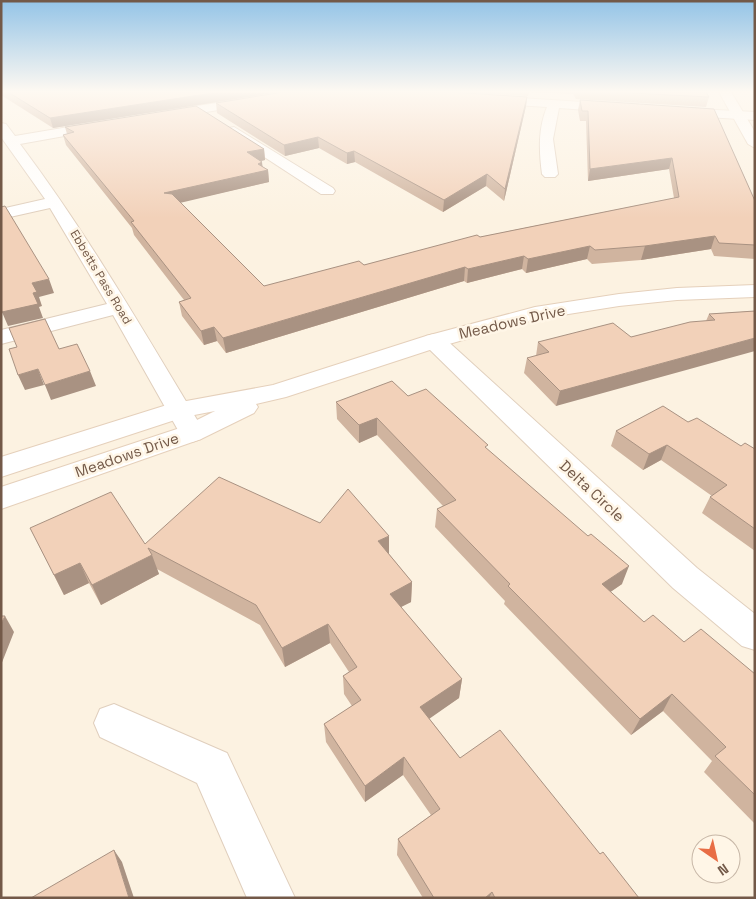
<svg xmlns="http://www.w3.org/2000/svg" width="756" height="899" font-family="'Space Grotesk',sans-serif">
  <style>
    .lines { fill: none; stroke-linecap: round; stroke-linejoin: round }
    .street-casing { stroke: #e0cfbd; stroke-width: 2 }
    .secondary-casing { stroke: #e5d0bb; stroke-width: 2 }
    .street { fill: #fff; fill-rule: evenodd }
    .secondary { fill: #fff; fill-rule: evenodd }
    .wall { fill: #d0b49f }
    .shaded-wall { fill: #a99282 }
    .building { fill: #f2d1b9; stroke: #a99282 }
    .labels { text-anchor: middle; stroke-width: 5; stroke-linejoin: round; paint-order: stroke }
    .far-street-label { font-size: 12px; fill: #735948; stroke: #fff6e7 }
    .street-label { font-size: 15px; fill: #735948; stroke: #fff6e7 }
  </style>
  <rect width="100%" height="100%" fill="#fcf2e1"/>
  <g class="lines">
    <defs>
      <path id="street" d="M288,92h26l-6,3 -144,24 -6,-4 6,-4z
        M488,96l127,8 6,4 -6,4 -56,-4 -6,31 5,35 -3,3h-10l-3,-3c-3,-23 -4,-45 5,-67l-63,-4 -2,-3 2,-3z
        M678,108l77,4v8l-81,-5 -2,-3z
        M104,121l7,4 -2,3 -89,16c69,92 126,191 185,289l-4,6 -9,3 -9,-3 -70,-124 -112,29v-14l106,-26 -57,-96 -49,11v-10l44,-10 -44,-62v-14l5,1 9,12z
        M234,127l99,61 2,3 -2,3h-12l-92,-60 -2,-3 2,-3z
        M434,334l8,2 255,232 58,46v36l-13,-4 -69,-58 -247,-242 -3,-5 3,-5z
        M114,704l113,49 68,145h-48l-50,-115 -97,-46 -6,-14 6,-14z"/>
      <path id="secondary" d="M719,92h12l24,40v16l-7,-4z
        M755,285v12l-78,3 -58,6 -82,13 -95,27 -156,51 -30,7 2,3 -4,6 -53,26 -200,70v-22l182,-60 32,-16 -31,6 -183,60v-20l169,-53 103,-19 153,-49 109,-29 84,-13 58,-6z"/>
    </defs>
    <!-- street casing -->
    <use href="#street" class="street-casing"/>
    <!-- secondary casing -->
    <use href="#secondary" class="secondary-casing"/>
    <!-- street -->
    <use href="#street" class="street"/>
    <!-- secondary -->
    <use href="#secondary" class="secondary"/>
  </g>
  <!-- wall -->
  <path class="wall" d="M1,92h278l-226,36 -52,-33z
    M460,92h246l3,5 -3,10 -130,-8 -3,-5 -44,-2 -1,4z
    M527,97l-1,9 -22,95 -18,-15 -43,26 -88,-50 -8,2 -28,-16 -34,8 -68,-43 -1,-10z
    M580,100l175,101v58l-41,-3 -3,-7 -70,11 -49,4 -5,-5 -61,14 -4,-4 -55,14 -3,-2 -238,72 -9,-12 -13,4 -22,-29 -3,-14 5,-2 -50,-65 -2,-7 -66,-83 -3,-10 4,-1 -2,-7 199,22 1,11 -5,1 3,6 5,3 1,12 -89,20 84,84 100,-21 116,-28 194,-39 -5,-29 -81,12 -2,-60h-6l-2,-11z
    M755,311l-199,95 -32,-33 3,-15 9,-2 2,-14 93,-5 75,-16 3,-7z
    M408,396l79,53 135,135 -12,8 34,30 40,20 71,32v150l-51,-52 8,-11 -49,-50 -32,24 -127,-131 1,-3 -70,-74 2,-18 6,-3 -66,-71 -18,8 -22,-24 -1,-17z
    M688,422l53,24 14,3v102l-53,-38 8,-16 2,-1 -51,-36 -18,10 -32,-24 5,-15z
    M30,528l115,16 244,10 23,28 -1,20 -10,5 61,72 -3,19 -30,20 31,40 140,96 39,44h-216l-26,-43 1,-16 33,-24 -28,-40 -38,27 -39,-60 -2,-18 28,-18 -8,-12 -1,-18 6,-4 -19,-29 -45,24 -25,-42 -103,-56 2,5 -58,31 -12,-22 -25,12z"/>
  <!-- shaded-wall -->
  <path class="shaded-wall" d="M219,92h60l-226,36 -3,-10z
    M527,97l-1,9 -22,95 1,-12z
    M318,137l1,11 -34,8 -1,-11z
    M264,149l1,11 -16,4 -2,-12z
    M354,151l1,11 -8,2v-11z
    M672,158l-3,11 -81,12 2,-12z
    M262,162l1,9 5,-1 1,12 -102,24 -3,-13z
    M487,174l-1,12 -43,26 1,-12z
    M715,236l-4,13 -70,11 4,-14z
    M590,246l-3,13 -61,14 2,-14z
    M524,256l-2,13 -55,14 1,-14z
    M465,267l-1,14 -238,72 -3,-15z
    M49,279l5,14 -15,4 3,9 -3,1 4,11 -35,8 -6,-14 31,-19 -1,-10z
    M214,327l3,14 -13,4 -3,-14z
    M755,338v13l-199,55 4,-15z
    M38,369l6,16 -19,5 -7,-15z
    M90,371l6,15 -45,14 -6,-15z
    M377,418v17l-18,8v-18z
    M667,445l-6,15 -18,10 6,-16z
    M389,536v20l-11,-15z
    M152,555l7,19 -58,31 -9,-20z
    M80,563l9,20 -25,12 -10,-20z
    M629,566l-7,18 -26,18 6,-18z
    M412,582l-1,20 -22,11 1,-19z
    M5,616l9,16 -13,33v-41z
    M328,624l2,19 -45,24 -3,-19z
    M462,679l-3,19 -40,28 1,-19z
    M672,694l-9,17 -32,24 9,-16z
    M404,757l-1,18 -38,27v-16z
    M114,850l8,12 12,36h-5z
    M492,892l-3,6h-4z"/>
  <!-- building -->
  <path class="building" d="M8,92h211l-169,26z
    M283,92h167l77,5 -22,92 -18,-15 -43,26 -90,-49 -7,2 -29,-16 -34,8 -68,-42z
    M614,92h92l3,5z
    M580,100l134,9 41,92v44l-36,-2 -4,-7 -70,10 -50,4 -5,-4 -62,13 -4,-3 -56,13 -3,-2 -242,71 -9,-11 -13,4 -22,-29 12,-4 -60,-76 3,-1 -71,-86 11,-3 -9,-5 131,-21 68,43 -17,3 15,10 -4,2 10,6 -104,23 8,1 92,92 95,-25 5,4 113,-30 3,2 199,-40 -7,-39 -82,11 -2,-58h-6z
    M5,206l44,73 -17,4 5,9 -4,1 5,11 -36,8 -1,-2v-103z
    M755,311v27l-195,53 -33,-33 22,-6 -11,-10 75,-19 18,14 59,-15 25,-2 -6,-6z
    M45,319l14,30 18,-5 13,27 -45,14 -7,-16 -20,6 -9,-26 8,-2 -8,-19z
    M392,381l16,15 18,-7 62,56 -3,2 103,89 3,-2 38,32 -27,18 42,38 9,-7 31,27 17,-13 54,45v121l-40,-39 11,-9 -54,-53 -32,25 -132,-133 2,-2 -73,-75 19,-9 -79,-82 -18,7 -23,-23z
    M663,406l25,16 9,-4 44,28 4,-3 10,6v80l-45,-32 17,-12 -60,-40 -18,9 -33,-23z
    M219,477l101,46 28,-34 41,47 -11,5 34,41 -22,12 72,85 -42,28 40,51 40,-28 100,124 3,-2 36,46h-144l-3,-6 -7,6h-51l-36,-59 42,-30 -36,-52 -39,29 -41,-62 37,-24 -18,-24 14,-9 -29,-43 -46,24 -26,-43 -108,-57 4,7 -60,30 -12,-22 -26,12 -24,-47 81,-36 34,52z
    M1,616h4l-4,8z
    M114,850l15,48h-98z"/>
  <!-- sky -->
  <linearGradient id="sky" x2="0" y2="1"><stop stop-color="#94c4e7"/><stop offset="0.42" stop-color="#fef9f2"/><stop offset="1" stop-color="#fef9f2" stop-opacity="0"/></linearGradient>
  <rect width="756" height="218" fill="url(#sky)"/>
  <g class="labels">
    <!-- far-street labels -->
    <g class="far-street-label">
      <text transform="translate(101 277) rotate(59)" y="4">Ebbetts Pass Road</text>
    </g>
    <!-- street labels -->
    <g class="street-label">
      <text transform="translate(512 322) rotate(-13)" y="5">Meadows Drive</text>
      <text transform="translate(127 455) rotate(-19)" y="5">Meadows Drive</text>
      <text transform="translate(592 491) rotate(43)" y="5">Delta Circle</text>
    </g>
  </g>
  <!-- border -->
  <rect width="756" height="899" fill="none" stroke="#735948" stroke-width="5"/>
  <!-- north arrow -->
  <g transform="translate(716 859) rotate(146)"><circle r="24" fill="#fff6e7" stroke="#c7b7a7"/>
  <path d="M0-4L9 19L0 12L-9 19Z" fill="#e86d45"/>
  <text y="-8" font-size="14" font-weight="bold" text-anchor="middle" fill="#735948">N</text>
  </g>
</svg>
